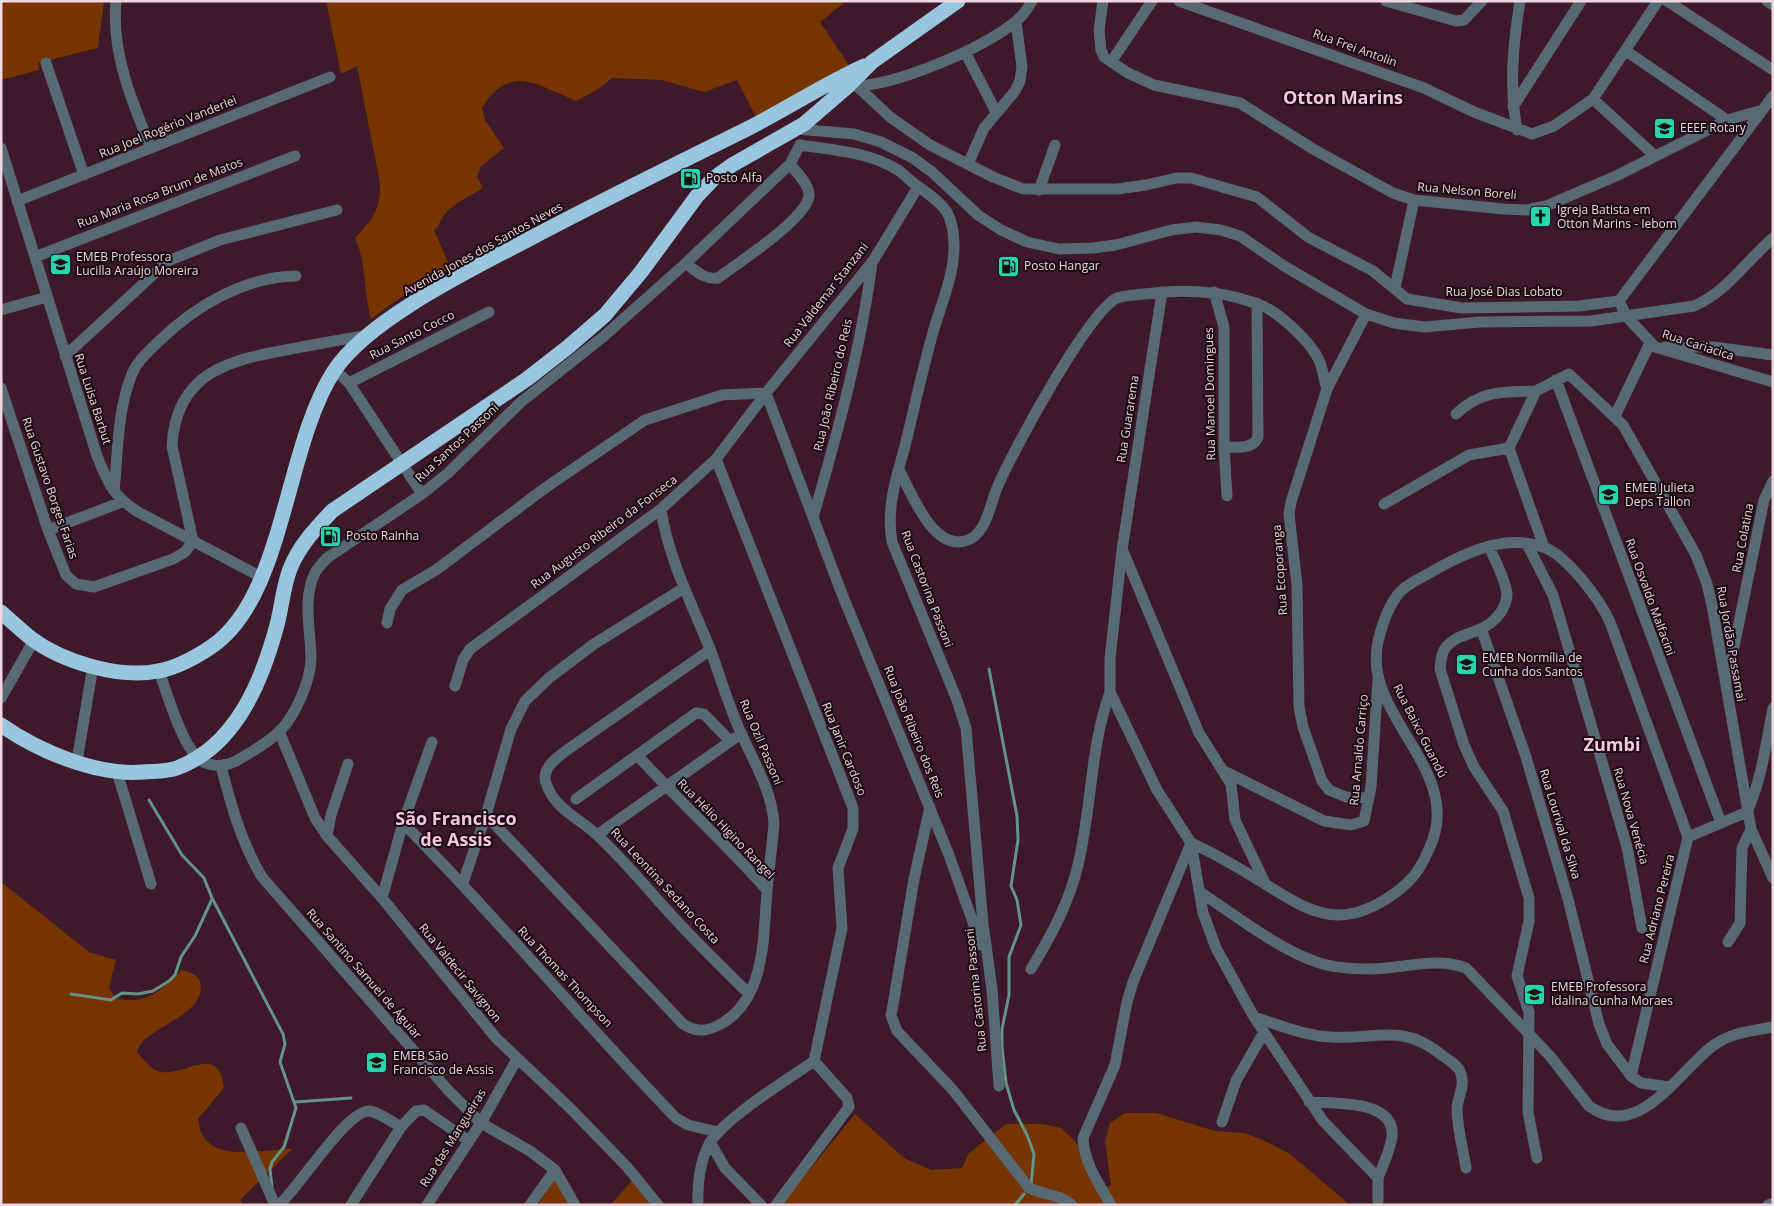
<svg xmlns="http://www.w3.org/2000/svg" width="1774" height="1206" font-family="'Open Sans',sans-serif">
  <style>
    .green { fill: #763500 }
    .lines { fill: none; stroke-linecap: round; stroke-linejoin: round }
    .stream { stroke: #639487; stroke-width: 3 }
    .street { stroke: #576a73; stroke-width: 11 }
    .highway { stroke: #98c6df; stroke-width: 15 }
    .labels { text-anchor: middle; stroke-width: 4; stroke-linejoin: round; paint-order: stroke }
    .street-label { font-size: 12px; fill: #efd7e0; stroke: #1a0a11 }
    .poi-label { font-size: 12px; fill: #efd7e0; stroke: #1a0a11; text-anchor: start }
    .district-label { font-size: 18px; font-weight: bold; fill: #f7c7db; stroke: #1a0a11 }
  </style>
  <rect width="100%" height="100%" fill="#3d192a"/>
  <!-- green -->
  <path class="green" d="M1,1h103l-6,47 -60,15 1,7 -38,10z
    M326,1h520l-26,21 29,43 -93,52 -19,-37 -33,12 -42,-12 -50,-2 -12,10 -24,13c-38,-16 -67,-38 -94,7l3,12 19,28 -24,19 -3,10 6,11c-18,11 -39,19 -45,39l-4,3 17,39 -37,19 -43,31c-7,-26 -5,-58 -16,-81 18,-18 26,-30 25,-55l-23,-117 -16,8z
    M1,882l88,70 27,8 -7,27 6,11c33,8 44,-7 67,-28 9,3 18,5 19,16 1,25 -36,37 -53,51 -6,4 -9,9 -11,15 6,7 14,18 23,20 26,4 60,-29 64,16l-26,31c5,47 58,30 94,30l-52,51 3,5h-242z
    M1125,1113h31l59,18 30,2 20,8 25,13 60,51h-569l74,-91 49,44 27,12 31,-2 7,-15 37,-29h36l19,4 14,13 30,48 6,-4 -6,-44 5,-18z
    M555,1178l18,27h-35z
    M632,1181l20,24h-42z"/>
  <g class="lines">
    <!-- stream -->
    <path class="stream" d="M989,669l28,147 1,24 -7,46 6,14 4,25 -12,32v38l-7,34v18l4,36 8,27 13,25 7,19 -3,31
      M149,800l33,55 22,23 8,20 71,136 2,10 -5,18 16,46 -12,39 -12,15 -2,7 2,18
      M71,994l40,6 11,-7 16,1 15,-3 16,-10 6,-6 6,-18 14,-21 17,-37
      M295,1102l56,-4
      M1015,1205l9,-11"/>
    <!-- street -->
    <path class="street" d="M116,1c-5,51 16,101 35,147
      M1103,1l-4,29 2,20 3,7 24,16 26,12 86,18 73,46 80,44 21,7 89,9 24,1 19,-4 70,-30 111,-56 32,-9
      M1179,1l245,87 50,24 58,22 22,-8 39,-27 65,-98
      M1386,1l70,20 8,-1 18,-19
      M1667,1l106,69
      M1767,1l6,4
      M1626,51l101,69
      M965,52l31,60
      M1111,62l41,-61
      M46,63l38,112
      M853,86c43,0 128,-37 162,-64 7,-5 13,-14 17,-21
      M857,86l33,31 40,28 63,32 30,12h94l29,-4 30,-7h15l66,19 51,40 65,34 34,28 55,9 117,-2 40,-5
      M1773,96l-154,205 8,16 28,30 118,35
      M1593,99l62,57
      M1513,107l68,-106
      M797,129l57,5 27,8 32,16 19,14 46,43 23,15 26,12 32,7 34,-1 23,-3 55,-15 25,-3 25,3 19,6 44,30 82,48 28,9 30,4 56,-5 111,-1 103,-15c34,-15 52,-45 79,-68
      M1517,130c-8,-44 -4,-85 3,-129
      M800,145c34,5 69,7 98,25 7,5 13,12 21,17 24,18 34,23 35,57 1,31 -14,62 -22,92 -10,36 -18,73 -27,110 -9,32 -19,63 -13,96l65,158 9,28 17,196 9,65 7,97
      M1,148l96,308c11,27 16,40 41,56l125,66
      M968,164l16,-36 31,-37 5,-10 2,-14 -6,-45
      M1039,190l16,-45
      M17,201l313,-124
      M35,257l260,-101
      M686,263c10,8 18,17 32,15 20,-15 88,-59 91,-82 1,-11 -13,-24 -19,-32
      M1395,288l19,-88
      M1162,292l-40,258 -12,109v33l47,98 34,53 12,70 6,16 7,19 38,69 69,104 55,57v27
      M1214,292l10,35v120l3,49
      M1,310l46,-13
      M1366,314l-39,75 -36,113 -2,12 8,71 2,122 4,20 19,54 7,9 17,7 23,1
      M1665,347h49l59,8
      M65,356l103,-95 52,-21 117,-30
      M335,370l14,13 73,111
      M1556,380l165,443
      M349,383l140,-71
      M1,388l47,142 18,45 10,9 18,3 79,-28 12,-7 8,-11 -21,-95c4,-74 57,-86 119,-97 26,-5 53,-10 79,-14
      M766,393l76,201 107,261 32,90
      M1456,414c26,-24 46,-22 80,-23
      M1615,416l35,-73
      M1224,447c11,0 29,3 34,-10l-1,-134
      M716,459l137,349v21l-15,39 4,60 -28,133
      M899,470c13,23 33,80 66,71 21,-5 25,-36 32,-53 14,-34 91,-176 120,-190 8,-3 19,-3 27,-4 38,-5 74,-4 111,9 21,6 55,38 64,57 4,9 5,20 8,29
      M114,491c4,-37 3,-81 18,-117 5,-13 16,-22 26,-32 37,-36 86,-65 138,-66
      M1384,504l85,-49 40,-7
      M814,514c24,-83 47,-166 58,-251
      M48,530l74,-28
      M1527,544l26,51 74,252 15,81
      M1489,546c6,15 16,32 18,48 0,6 -3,13 -6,18 -17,24 -40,18 -55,35 -5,6 -5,14 -6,22l24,76 10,22 29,44 26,87v23l-12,55 12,36 -1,100 9,46
      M1544,547l-35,-99 27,-57 33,-17 54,51 73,130 11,29 5,21 39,224 -9,19 -2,75 -12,19
      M1123,551l76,182 32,51 4,36 30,63
      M387,623l3,-14 12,-19 34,-20 109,-82 100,-68 77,-25 44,-2
      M1482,631l44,126 42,142 31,125 8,20 24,32 10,7 29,4
      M710,650l-143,100c-10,8 -26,18 -21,33 8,26 35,36 52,53 28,26 52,56 78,84 23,25 48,49 72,73
      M159,671c8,22 22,71 38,86 11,11 27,10 39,4 14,-8 32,-18 44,-30 16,-17 30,-49 31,-72 0,-27 -9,-60 4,-86 3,-6 8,-10 12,-15l95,-64 26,-21 73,-71 82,-65 83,-74 104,-99 10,-19
      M1727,681l37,-181 9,-19
      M455,686l8,-26 7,-11 191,-140 55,-50 50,-66 107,-132 45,-74
      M1,698l33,-58
      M279,731l36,87 12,18 55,62 114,140 75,71 57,59 30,37
      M637,755c42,46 88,88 130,135
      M77,761l16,-95
      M221,766c10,39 20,76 41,111l186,213 33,33 49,28 25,19 20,35
      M117,772l34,112
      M1226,772l98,49 27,4 13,-4 7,-34 7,-107
      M576,799l120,-86 8,1 26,27
      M930,807l-16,72 -21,126 -2,10 6,16 56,59 76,98c15,7 30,6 43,17
      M1747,812c15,-33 19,-69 26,-104
      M486,815l197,209c13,8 23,8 36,1 47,-24 44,-88 48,-133 2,-23 5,-45 7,-68 -2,-33 -19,-59 -32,-89 -13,-27 -21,-57 -32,-86 -18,-45 -42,-91 -49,-140
      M403,823c95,95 180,199 273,295l12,7 30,7
      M1751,829l22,49
      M597,835l138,-97
      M327,836l4,-21 17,-51
      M1688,837l59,-25
      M463,883l23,-68 25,-86 14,-28 24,-23 45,-34 90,-56
      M1200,892c33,22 77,56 114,69 17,7 39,8 57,8 31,0 65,-13 95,-1l84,88 39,50c50,37 90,-36 125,-61 19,-13 38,-14 59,-18
      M382,898l21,-75 29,-81
      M1031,969c20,-33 38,-66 47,-104 14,-58 12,-117 32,-173
      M1254,1017c25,8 51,19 77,20 46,3 71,-15 112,19 7,5 16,10 18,18 4,13 -3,22 -4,34 0,19 6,41 9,60
      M1631,1076l57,-239
      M1309,1102c24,2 87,-3 83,35 -2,14 -9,28 -14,41
      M1222,1122l14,-41 28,-49
      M241,1128l34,77
      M710,1142l15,26 36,37
      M279,1205c19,-16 68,-96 91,-94 10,2 22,11 31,16l15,-16 8,-1 45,31
      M351,1205l50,-78
      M427,1205l54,-82 36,-64
      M530,1205l25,-35
      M698,1205c-1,-20 2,-47 13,-64 17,-25 76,-61 103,-80
      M776,1205l73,-98 -2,-9 -33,-37
      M1111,1205c-12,-21 -27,-42 -28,-67l32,-73 12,-63 6,-20 58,-139c21,9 41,21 61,33 26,15 54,38 85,39 25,1 53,-16 70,-32 10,-9 17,-22 22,-34 38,-78 -68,-133 -51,-207 4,-18 10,-35 21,-49 7,-8 18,-13 27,-18 34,-20 77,-42 117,-28 24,8 57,53 67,75l78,215
      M1768,1205l5,-2"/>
    <!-- highway -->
    <path class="highway" d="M1,612c10,9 20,18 31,27 31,23 88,40 126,32 18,-3 38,-14 53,-24 74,-50 73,-199 123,-276 34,-52 140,-103 195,-132 72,-38 145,-74 218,-110 39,-20 76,-44 117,-63
      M1,725c37,26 96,51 142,47 10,-1 23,0 34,-4 59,-22 85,-87 100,-143 5,-19 6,-38 13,-56 9,-23 25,-40 42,-58l195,-132 41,-32 37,-32 36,-43 56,-76 17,-18 18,-13 72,-41 44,-38 24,-24 86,-61"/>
  </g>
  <!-- icons -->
  <defs>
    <symbol id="school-square" viewBox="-11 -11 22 22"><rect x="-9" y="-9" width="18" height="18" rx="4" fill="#29d5ad" stroke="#1a0a11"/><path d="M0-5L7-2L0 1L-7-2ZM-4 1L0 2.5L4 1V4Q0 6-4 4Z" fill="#111"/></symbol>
    <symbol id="fuel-square" viewBox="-11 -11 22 22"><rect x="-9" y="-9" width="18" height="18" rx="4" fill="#29d5ad" stroke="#1a0a11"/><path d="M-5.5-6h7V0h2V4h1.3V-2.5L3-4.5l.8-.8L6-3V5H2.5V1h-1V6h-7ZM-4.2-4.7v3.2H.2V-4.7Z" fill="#111"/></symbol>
    <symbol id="church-square" viewBox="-11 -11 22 22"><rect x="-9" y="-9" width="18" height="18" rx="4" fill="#29d5ad" stroke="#1a0a11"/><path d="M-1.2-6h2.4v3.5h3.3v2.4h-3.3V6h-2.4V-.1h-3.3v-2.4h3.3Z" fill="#111"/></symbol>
  </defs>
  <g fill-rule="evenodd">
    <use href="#school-square" x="1652" y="116" width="25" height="25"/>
    <use href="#fuel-square" x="678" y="166" width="25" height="25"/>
    <use href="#church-square" x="1528" y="204" width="25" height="25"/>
    <use href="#school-square" x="48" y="252" width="25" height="25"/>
    <use href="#fuel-square" x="996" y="254" width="25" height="25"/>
    <use href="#school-square" x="1596" y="482" width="25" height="25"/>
    <use href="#fuel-square" x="318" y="524" width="25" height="25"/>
    <use href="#school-square" x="1454" y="652" width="25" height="25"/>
    <use href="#school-square" x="1522" y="982" width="25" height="25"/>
    <use href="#school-square" x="364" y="1050" width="25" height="25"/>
  </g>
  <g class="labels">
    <!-- street labels -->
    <g class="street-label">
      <text transform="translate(1355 48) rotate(20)" y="4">Rua Frei Antolin</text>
      <text transform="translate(168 127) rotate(-22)" y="4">Rua Joel Rogério Vanderlei</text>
      <text transform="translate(1467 191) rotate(5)" y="4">Rua Nelson Boreli</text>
      <text transform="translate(160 193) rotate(-21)" y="4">Rua Maria Rosa Brum de Matos</text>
      <text transform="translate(483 249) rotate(-29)" y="4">Avenida Jones dos Santos Neves</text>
      <text x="1504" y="296">Rua José Dias Lobato</text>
      <text transform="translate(826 295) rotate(-52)" y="4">Rua Valdemar Stanzani</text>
      <text transform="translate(412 335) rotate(-27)" y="4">Rua Santo Cocco</text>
      <text transform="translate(1698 345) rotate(18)" y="4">Rua Cariacica</text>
      <text transform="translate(833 385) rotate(-77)" y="4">Rua João Ribeiro do Reis</text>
      <text transform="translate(1210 394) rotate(-91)" y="4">Rua Manoel Domingues</text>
      <text transform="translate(93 399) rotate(72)" y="4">Rua Luisa Barbut</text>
      <text transform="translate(1128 419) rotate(-81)" y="4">Rua Guararema</text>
      <text transform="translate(457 443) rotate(-43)" y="4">Rua Santos Passoni</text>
      <text transform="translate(50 488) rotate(71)" y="4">Rua Gustavo Borges Farias</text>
      <text transform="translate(604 532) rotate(-37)" y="4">Rua Augusto Ribeiro da Fonseca</text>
      <text transform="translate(1743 538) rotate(-79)" y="4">Rua Colatina</text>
      <text transform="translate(1280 570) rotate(-94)" y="4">Rua Ecoporanga</text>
      <text transform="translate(927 589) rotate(69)" y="4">Rua Castorina Passoni</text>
      <text transform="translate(1650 597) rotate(70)" y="4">Rua Osvaldo Malfacini</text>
      <text transform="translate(1731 644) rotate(80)" y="4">Rua Jordão Passamai</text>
      <text transform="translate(1420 731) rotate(63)" y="4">Rua Baixo Guandú</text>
      <text transform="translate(914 732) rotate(68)" y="4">Rua João Ribeiro dos Reis</text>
      <text transform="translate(761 742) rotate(67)" y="4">Rua Ozil Passoni</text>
      <text transform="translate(844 749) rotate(68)" y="4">Rua Janir Cardoso</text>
      <text transform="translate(1359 750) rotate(-85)" y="4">Rua Arnaldo Carriço</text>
      <text transform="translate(1631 816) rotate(74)" y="4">Rua Nova Venécia</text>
      <text transform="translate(1560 824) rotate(73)" y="4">Rua Lourival da Silva</text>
      <text transform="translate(726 829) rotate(46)" y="4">Rua Hélio Higino Rangel</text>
      <text transform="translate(665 886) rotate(47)" y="4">Rua Leontina Sedano Costa</text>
      <text transform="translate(1657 909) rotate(-76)" y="4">Rua Adriano Pereira</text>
      <text transform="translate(460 973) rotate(51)" y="4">Rua Valdecir Savignon</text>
      <text transform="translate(364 974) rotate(49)" y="4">Rua Santino Samuel de Águiar</text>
      <text transform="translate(565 977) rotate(47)" y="4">Rua Thomas Thompson</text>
      <text transform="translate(976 990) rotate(-96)" y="4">Rua Castorina Passoni</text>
      <text transform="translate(453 1138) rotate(-58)" y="4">Rua das Mangueiras</text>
    </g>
    <!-- poi labels -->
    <g class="poi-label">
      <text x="1680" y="132">EEEF Rotary</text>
      <text x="706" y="182">Posto Alfa</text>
      <text x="1557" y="214">Igreja Batista em<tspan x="1557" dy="14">Otton Marins - Iebom</tspan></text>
      <text x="76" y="261">EMEB Professora<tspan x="76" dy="14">Lucilla Araújo Moreira</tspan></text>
      <text x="1024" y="270">Posto Hangar</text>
      <text x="1625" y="492">EMEB Julieta<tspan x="1625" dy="14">Deps Tallon</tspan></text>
      <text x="346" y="540">Posto Rainha</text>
      <text x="1482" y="662">EMEB Normília de<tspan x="1482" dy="14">Cunha dos Santos</tspan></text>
      <text x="1551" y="991">EMEB Professora<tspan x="1551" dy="14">Idalina Cunha Moraes</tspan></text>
      <text x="393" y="1060">EMEB São<tspan x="393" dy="14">Francisco de Assis</tspan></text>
    </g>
    <!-- district labels -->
    <g class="district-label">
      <text x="1343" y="104">Otton Marins</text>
      <text x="1612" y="751">Zumbi</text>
      <text x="456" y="825">São Francisco<tspan x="456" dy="21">de Assis</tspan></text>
    </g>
  </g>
  <!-- border -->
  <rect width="1774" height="1206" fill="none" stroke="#efd7e0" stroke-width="5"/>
</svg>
